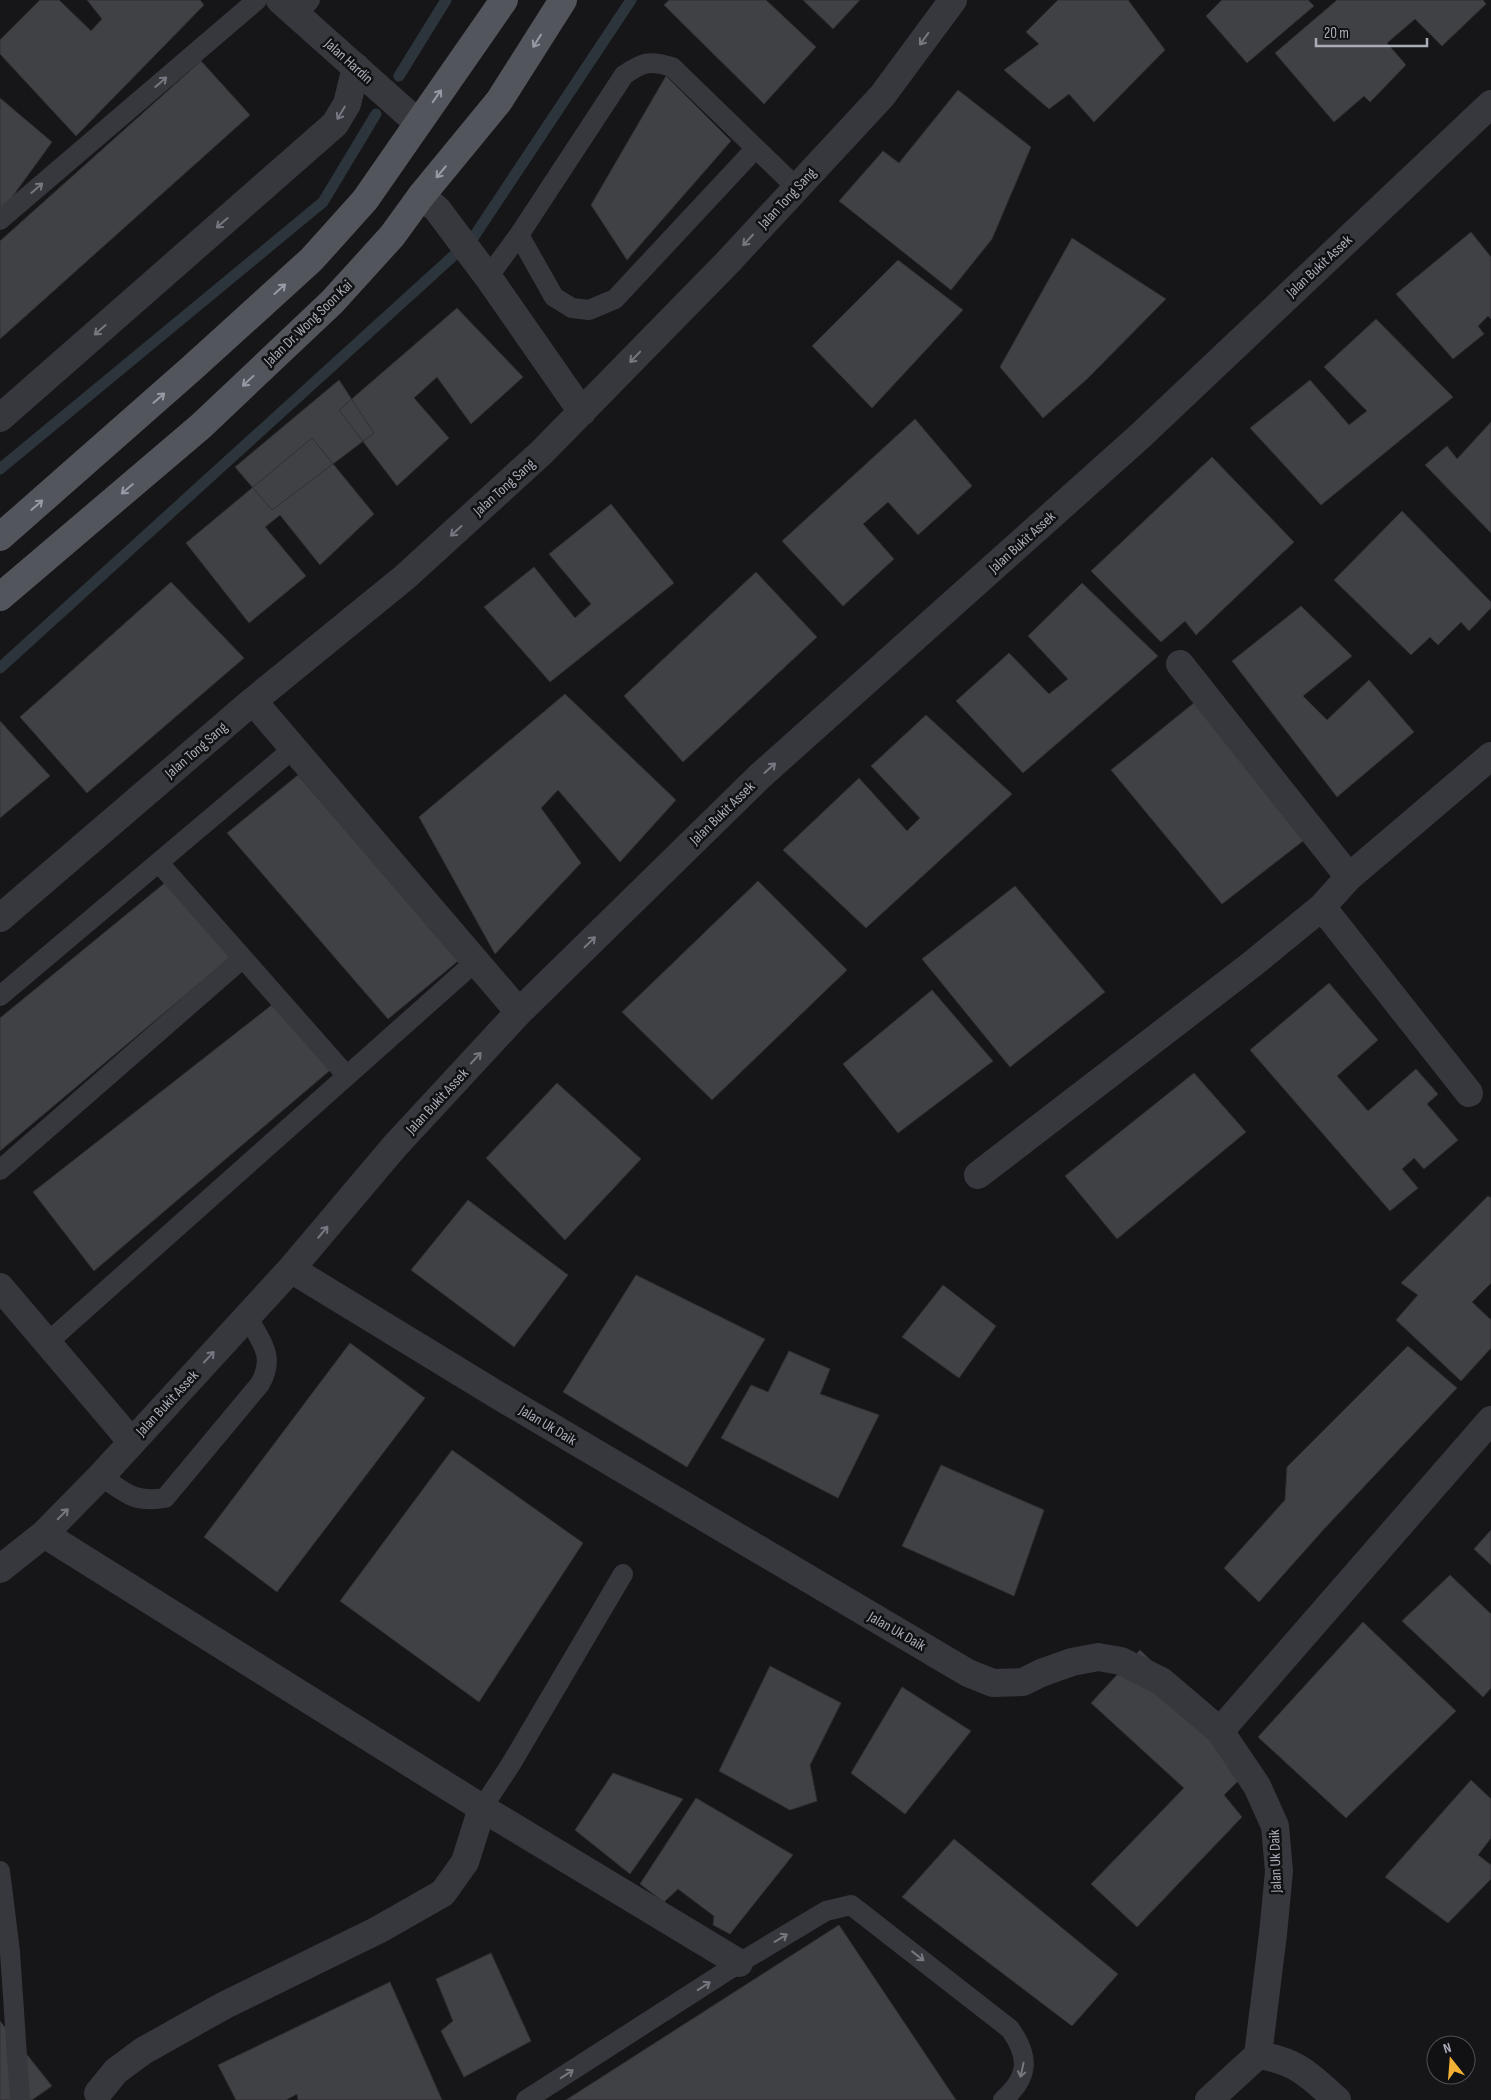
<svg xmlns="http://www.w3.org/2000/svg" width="1491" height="2100" font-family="'Sofia Sans Condensed',sans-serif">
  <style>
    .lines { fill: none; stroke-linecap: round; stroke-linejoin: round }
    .stream { stroke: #2c353c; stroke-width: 11 }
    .building { fill: #404145; stroke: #303034 }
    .lane { stroke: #37383d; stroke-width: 20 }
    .street { stroke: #37383d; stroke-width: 28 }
    .primary { stroke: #53555c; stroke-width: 28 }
    .oneway { stroke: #757881 }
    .oneway2 { stroke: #979ba6 }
    .labels { text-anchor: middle; stroke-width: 5; stroke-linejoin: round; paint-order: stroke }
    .street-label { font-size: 15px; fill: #a8adb8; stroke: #111113 }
  </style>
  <rect width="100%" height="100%" fill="#161618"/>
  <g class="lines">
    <!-- stream -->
    <path class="stream" d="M399,76l47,-76
      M0,469l323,-267 53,-88
      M0,668l473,-430 158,-238"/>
  </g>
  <!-- building -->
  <path class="building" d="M40,0h19l32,31 11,-12 -15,-19h113l4,5 -128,131 -76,-82v-14z
    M669,0h97l50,47 -52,57 -100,-99z
    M803,0h57l-27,29z
    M1058,0h70l37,50 -71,72 -25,-28 -20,15 -45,-39 35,-26 -13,-12z
    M1222,0h86l6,6 -67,57 -41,-47z
    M1337,0h146l3,4 -44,42 -27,-27 -28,24 19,22 -36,37 -6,-6 -30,26 -59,-69z
    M201,61l49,54 -250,224v-98z
    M666,76l65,65 -104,119 -36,-55z
    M958,90l73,57 -39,92 -41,51 -112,-89 44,-50 16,12z
    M0,98l52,44 -50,69 -2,-1z
    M1471,232l20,25v62l-3,-3 -10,10 6,8 -31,25 -57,-65z
    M1072,238l94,61 -79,80 -44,39 -43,-51z
    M898,260l65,50 -91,98 -60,-62z
    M457,308l66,69 -52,47 -34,-47 -23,21 35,40 -52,48 -58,-76z
    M1376,319l77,78 -132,108 -71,-77 60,-48 39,45 18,-14 -43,-44z
    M339,380l35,53 -102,77 -37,-43z
    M915,419l57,67 -54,49 -30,-33 -25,22 31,35 -51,47 -61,-65z
    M1491,422v111l-66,-68 22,-19 10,13z
    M312,438l62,76 -54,51 -40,-50 -15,12 41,49 -57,47 -63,-80z
    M1212,457l82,85 -98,93 -11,-14 -24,21 -70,-71z
    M611,504l63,79 -124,99 -66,-75 50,-40 41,51 16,-14 -42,-50z
    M1402,511l89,91v6l-22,23 -8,-9 -23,23 -8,-8 -19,18 -77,-75z
    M756,572l61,65 -134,125 -59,-66z
    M171,582l73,76 -157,135 -67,-76z
    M1082,583l76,73 -135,117 -67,-72 53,-48 40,41 19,-15 -40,-43z
    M1301,606l51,50 -49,40 24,24 42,-40 45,52 -77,65 -105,-136z
    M565,694l111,106 -56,62 -62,-72 -17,18 40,55 -86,91 -76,-137z
    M1200,698l112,136 -90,70 -111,-134z
    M926,715l86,79 -146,134 -83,-78 76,-72 48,53 13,-13 -49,-52z
    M0,721l50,55 -50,42z
    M298,775l160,186 -70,58 -161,-186z
    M177,873l62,77 -239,201v-133z
    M758,881l89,89 -135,130 -90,-88z
    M1015,886l90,106 -95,75 -88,-108z
    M1329,983l49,57 -41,36 31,35 48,-42 22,25 -11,10 31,36 -34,29 -10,-11 -12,11 16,19 -28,23 -140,-161z
    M932,990l61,71 -95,72 -55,-69z
    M282,997l53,69 -241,205 -61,-79z
    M1194,1073l52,59 -129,107 -52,-63z
    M557,1083l84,76 -76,81 -79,-82z
    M1488,1196l3,2v85l-19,19 19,18v28l-30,33 -65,-61 22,-25 -17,-12z
    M468,1200l100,75 -54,72 -103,-77z
    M636,1275l129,64 -78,128 -124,-75z
    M943,1285l53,41 -37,52 -57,-41z
    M350,1343l75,55 -148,194 -73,-55z
    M1408,1346l49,42 -133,141 -65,73 -35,-34 61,-68 2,-33z
    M789,1351l41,18 -10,25 59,21 -41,83 -117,-60 30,-53 17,7z
    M452,1450l131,93 -104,159 -139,-101z
    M941,1465l103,45 -30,86 -112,-50z
    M1491,1530v35l-17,-16z
    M1450,1575l41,39v74l-8,9 -81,-76z
    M1363,1622l93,89 -110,107 -88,-81z
    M1140,1650l117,112 -33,33 18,22 -105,110 -46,-43 93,-96 -93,-85z
    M770,1666l71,37 -31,62 7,36 -27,9 -71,-39z
    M902,1687l69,44 -66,83 -54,-41z
    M613,1773l70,26 -53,75 -55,-44z
    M1471,1780l20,19v39l-13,17 13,10v14l-43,44 -63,-46z
    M696,1798l97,57 -63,79 -17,-9 1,-9 -36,-27 -14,13 -24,-18z
    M954,1839l164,135 -46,52 -170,-129z
    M839,1925l117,175h-390z
    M491,1953l40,88 -67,36 -23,-46 12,-10 -17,-42z
    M390,1982l52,118h-144l-1,-6 -11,6h-50l-18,-35z
    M0,2021l52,65 -20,14h-32z"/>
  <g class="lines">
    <!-- lane -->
    <path class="lane" d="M297,15l13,-15
      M0,220l257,-220
      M519,235l35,62 18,11 17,2 26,-11 140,-150
      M488,277l31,-42 105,-160c19,-13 25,-15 48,-8l125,121
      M159,863l188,213
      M0,996l294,-248
      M0,1170l243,-212
      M47,1343l429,-382
      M101,1476c24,17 33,27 64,22l95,-114c16,-28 1,-42 -13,-68
      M482,1808l29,-44 112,-190
      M0,1871l10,81 10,148
      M526,2100l213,-137 87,-52 25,-6 159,124c20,28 19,48 -7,71"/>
    <!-- street -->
    <path class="street" d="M280,0l138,123
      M421,196l16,13 51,68 94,135
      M0,418l335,-294 12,-20 9,-37
      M1180,664l169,213
      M253,701l266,311
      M1322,907l147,186
      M0,918l253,-217 152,-124 137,-125 185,-189 155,-167 71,-96
      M978,1175l273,-210 71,-58 27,-30 142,-121
      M291,1269l208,127 469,277 25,10 30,-1 18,-9 31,-11 26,-5 23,4 40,20 59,50 37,55 18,40 4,45 -6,63 -15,121
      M0,1287l131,154
      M44,1534l438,274 257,155
      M0,1569l44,-35 57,-58 190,-207 103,-122 125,-135 241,-236 379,-339 352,-333
      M1220,1731l271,-311
      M1258,2055c39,6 51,20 79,45
      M98,2093l18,-22 27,-20 82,-46 153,-75 65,-37 22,-31 17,-54
      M1209,2100l49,-45"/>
    <!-- primary -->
    <path class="primary" d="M0,537l192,-169 119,-108 54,-60 139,-200
      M0,597l201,-171 131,-124 60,-66 29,-40 78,-95 64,-101"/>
  </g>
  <!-- one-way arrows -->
  <defs><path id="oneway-shaft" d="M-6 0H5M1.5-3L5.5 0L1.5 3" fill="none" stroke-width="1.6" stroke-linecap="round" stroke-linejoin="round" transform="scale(1.25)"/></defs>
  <g class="oneway">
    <use href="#oneway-shaft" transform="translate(924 39) rotate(126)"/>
    <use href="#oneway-shaft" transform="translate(161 82) rotate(-41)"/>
    <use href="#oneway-shaft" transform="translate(341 113) rotate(121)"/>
    <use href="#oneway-shaft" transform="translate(37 188) rotate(-41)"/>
    <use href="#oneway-shaft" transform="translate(222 223) rotate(139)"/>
    <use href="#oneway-shaft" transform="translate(748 240) rotate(133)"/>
    <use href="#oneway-shaft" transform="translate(100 330) rotate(139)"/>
    <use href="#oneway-shaft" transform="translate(635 357) rotate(134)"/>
    <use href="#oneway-shaft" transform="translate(456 531) rotate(138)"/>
    <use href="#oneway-shaft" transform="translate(770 768) rotate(-42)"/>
    <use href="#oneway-shaft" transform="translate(590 942) rotate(-44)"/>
    <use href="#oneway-shaft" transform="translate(476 1058) rotate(-47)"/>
    <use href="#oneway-shaft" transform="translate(323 1232) rotate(-50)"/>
    <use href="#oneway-shaft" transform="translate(209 1357) rotate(-47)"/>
    <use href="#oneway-shaft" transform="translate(63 1514) rotate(-45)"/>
    <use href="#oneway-shaft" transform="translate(781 1938) rotate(-31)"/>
    <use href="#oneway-shaft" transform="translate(918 1956) rotate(38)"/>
    <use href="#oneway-shaft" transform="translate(704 1986) rotate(-33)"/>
    <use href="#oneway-shaft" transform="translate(1022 2070) rotate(102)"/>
    <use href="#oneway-shaft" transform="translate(567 2074) rotate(-33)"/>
  </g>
  <g class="oneway2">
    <use href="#oneway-shaft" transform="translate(537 41) rotate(122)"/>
    <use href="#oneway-shaft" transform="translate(437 96) rotate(-55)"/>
    <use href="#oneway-shaft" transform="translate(441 172) rotate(130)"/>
    <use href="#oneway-shaft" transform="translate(280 289) rotate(-42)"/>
    <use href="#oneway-shaft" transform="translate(248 381) rotate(137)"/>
    <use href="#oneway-shaft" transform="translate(159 398) rotate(-41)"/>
    <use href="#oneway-shaft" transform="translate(127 489) rotate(140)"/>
    <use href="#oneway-shaft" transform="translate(37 505) rotate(-41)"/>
  </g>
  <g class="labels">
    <!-- street labels -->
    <g class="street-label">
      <text transform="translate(349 61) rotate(42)" y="5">Jalan Hardin</text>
      <text transform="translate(787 198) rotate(-47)" y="5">Jalan Tong Sang</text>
      <text transform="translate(1319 266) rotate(-43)" y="5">Jalan Bukit Assek</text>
      <text transform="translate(308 323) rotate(-44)" y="5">Jalan Dr. Wong Soon Kai</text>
      <text transform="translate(504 487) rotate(-42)" y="5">Jalan Tong Sang</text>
      <text transform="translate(1022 542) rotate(-42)" y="5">Jalan Bukit Assek</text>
      <text transform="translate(196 750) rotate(-41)" y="5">Jalan Tong Sang</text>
      <text transform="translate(722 813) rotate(-44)" y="5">Jalan Bukit Assek</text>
      <text transform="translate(437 1101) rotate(-47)" y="5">Jalan Bukit Assek</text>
      <text transform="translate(167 1403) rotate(-47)" y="5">Jalan Bukit Assek</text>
      <text transform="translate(548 1425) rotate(31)" y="5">Jalan Uk Daik</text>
      <text transform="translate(897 1631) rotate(30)" y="5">Jalan Uk Daik</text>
      <text transform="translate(1275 1861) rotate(-92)" y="5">Jalan Uk Daik</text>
    </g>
  </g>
  <!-- north arrow -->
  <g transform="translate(1451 2060) rotate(343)"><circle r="24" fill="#111113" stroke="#4d4f55"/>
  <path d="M0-4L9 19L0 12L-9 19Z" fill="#f2b134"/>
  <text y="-8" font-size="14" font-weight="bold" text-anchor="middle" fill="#a8adb8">N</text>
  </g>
  <!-- scale -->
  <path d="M1316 38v8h111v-8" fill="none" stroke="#a8adb8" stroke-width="2.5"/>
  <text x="1324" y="38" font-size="15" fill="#a8adb8" stroke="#111113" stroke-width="4" paint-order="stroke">20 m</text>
</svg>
